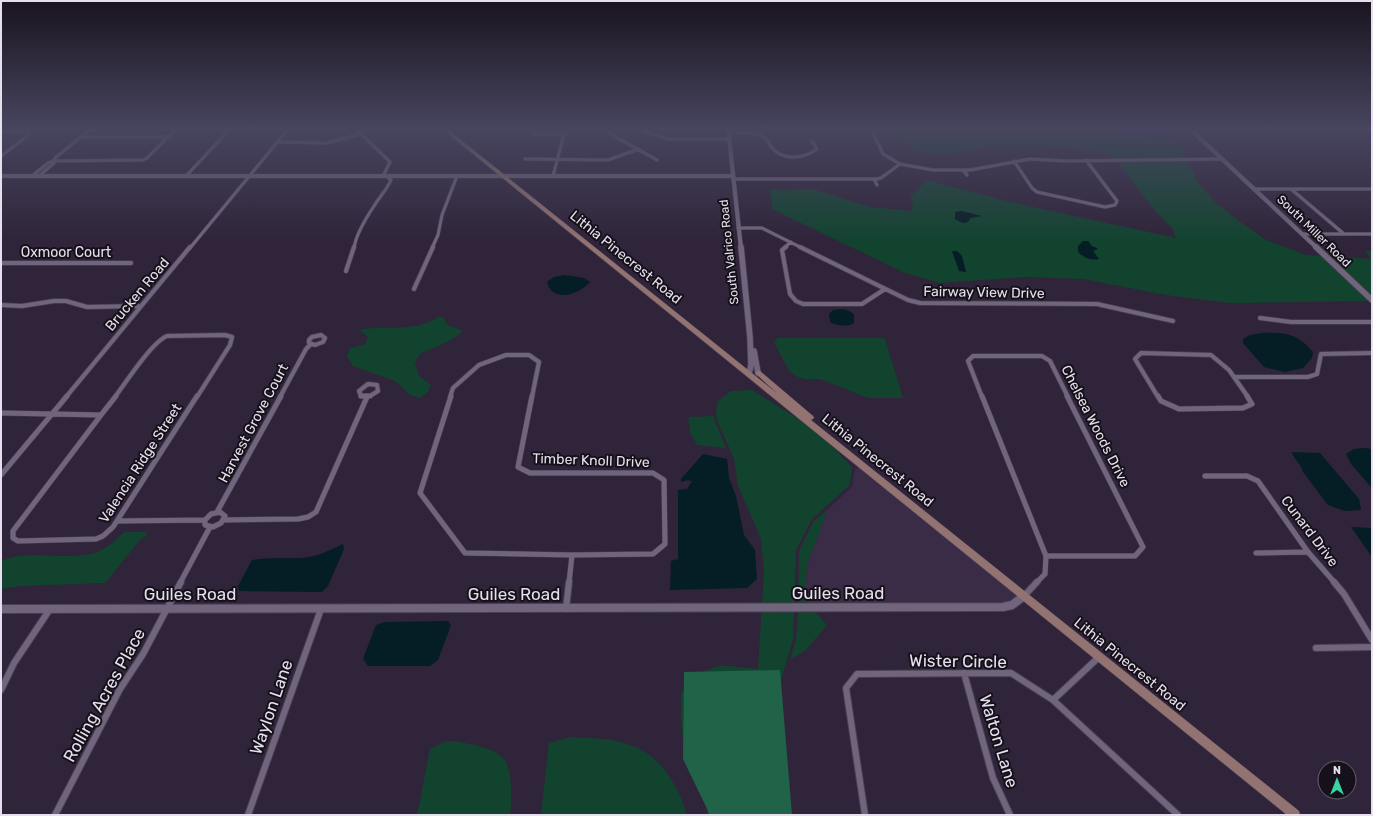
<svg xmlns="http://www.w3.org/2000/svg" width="1373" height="816" font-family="Rubik,sans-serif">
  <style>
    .built { fill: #3a2c46 }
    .green { fill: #12432f }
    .forest { fill: #216348 }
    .water { fill: #051d24 }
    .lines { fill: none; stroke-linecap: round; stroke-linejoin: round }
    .minor-far3-casing { stroke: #493f51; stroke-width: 4 }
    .minor-far2-casing { stroke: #493f51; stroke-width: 5.5 }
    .minor-far1-casing { stroke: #493f51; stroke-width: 6 }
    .minor-casing { stroke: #493f51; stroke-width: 8 }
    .tertiary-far2-casing { stroke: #493f51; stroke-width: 5 }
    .tertiary-far1-casing { stroke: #493f51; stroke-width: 7 }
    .tertiary-casing { stroke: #493f51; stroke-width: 10 }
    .secondary-casing { stroke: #493f51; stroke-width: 1 }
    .minor-far3 { stroke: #71647d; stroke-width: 3 }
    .minor-far2 { stroke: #71647d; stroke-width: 4 }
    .minor-far1 { stroke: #71647d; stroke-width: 5 }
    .minor { stroke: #71647d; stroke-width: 6 }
    .tertiary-far2 { stroke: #71647d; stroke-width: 4 }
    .tertiary-far1 { stroke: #71647d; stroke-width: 5.5 }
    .tertiary { stroke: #71647d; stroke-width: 8 }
    .secondary { fill: #927372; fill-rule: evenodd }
    .labels { text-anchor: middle; stroke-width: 4; stroke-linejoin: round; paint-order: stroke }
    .far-street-label { font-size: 12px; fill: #e6dfed; stroke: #151019 }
    .street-label { font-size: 14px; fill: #e6dfed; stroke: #151019 }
    .near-street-label { font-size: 17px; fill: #e6dfed; stroke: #151019 }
  </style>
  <rect width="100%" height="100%" fill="#2f2439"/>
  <!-- built -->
  <path class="built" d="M1191,128h107l3,3h-107z
    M861,467l157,128 -9,6 -8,3h-193l-3,-3 2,-37 14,-36 6,-18 25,-23 3,-18z"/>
  <!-- green -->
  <path class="green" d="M889,128h214l67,13 12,8 4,9 -72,1 -4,-5 -44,-7 -75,-1 -39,8h-29l-9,-3 -17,-14z
    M1116,161h71l11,21 17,20 24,19 27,19 40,15 18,1 44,45 -138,2 -64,-8 -83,-16 -56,-2 -87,6 -35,-10 -133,-64 -2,-19 43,-1 57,18 41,4 2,-9 -3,-5 17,-17 83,22 166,36 -3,-9 -15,-15z
    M1365,251h7v47l-43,-42 42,3z
    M440,316l5,3 1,5 17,7 -10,8 -33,15 -5,9 4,13 12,9 -3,7 -8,6 -10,-3 -15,-14 -42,-15 -6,-10 3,-8 15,-4 3,-7 -9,-7c29,-6 54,4 81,-14z
    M778,338h106l1,1 18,59h-35l-48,-19h-15l-7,-2 -9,-6 -15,-29z
    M752,390l56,35 26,23 18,19 -2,18 -38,34 -16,31 -3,89 -16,55 10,121h-80c0,-24 -14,-47 -22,-70 -5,-16 -4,-35 -4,-52l14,-18 25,-10 38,4 6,-96 -3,-34 -23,-53 -4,-27 -18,-41 1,-16 14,-11z
    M714,416v3l12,29 -29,-3 -7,-13 -2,-15z
    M827,510l-6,18 -14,36 -2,37 3,3h-10l1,-53 15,-30z
    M125,532h19l4,2 -10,8 -31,39 -3,2 -83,3 -20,3v-28c32,-13 67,2 99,-10 10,-5 16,-12 25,-19z
    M798,612h17l12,13 -21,25 -16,10 6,-20z
    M571,737c45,2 78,3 103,47 5,8 11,21 12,31h-145l8,-72z
    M446,741c14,0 47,6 56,16 11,10 10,44 8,58h-93l13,-66z"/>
  <!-- forest -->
  <path class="forest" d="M780,670l12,145h-82l-27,-56 1,-87z"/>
  <!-- water -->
  <path class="water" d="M962,211l20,5 -11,2 -3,4 -5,1 -8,-4v-7z
    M1083,241h5l4,5 5,2 1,1 -5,2 6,8c-7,2 -15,-1 -21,-7v-6z
    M952,251h5l5,5 4,16 -7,-1z
    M564,275l20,3 6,4c-11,13 -38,21 -43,0l7,-5z
    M843,309l6,2 5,3v9c-6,4 -18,3 -24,-1l-1,-8 4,-4z
    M1261,333c23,-1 36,0 52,19l-1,6 -9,10 -18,4 -21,-5 -21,-24v-4l7,-4z
    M1364,448l8,1v39l-21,-24 -5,-10 8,-5z
    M1292,452l28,1 39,46 2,11 -16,1 -17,-6 -25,-33c-2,-9 -10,-13 -11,-20z
    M703,454l24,5 2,19 7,18 8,39 11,15 2,29 -10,9 -77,2 1,-29 7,-2v-69l9,-1 5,-8 -4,-1 -7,2v-3z
    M1351,527l21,1v29z
    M343,544l1,5 -16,37 -6,6 -83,-1 -1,-5 14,-26c17,-3 33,-1 50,-2 15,-1 28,-8 41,-14z
    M448,621l3,4 -13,35 -8,6h-62l-5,-7 13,-34 9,-3z"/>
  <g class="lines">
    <defs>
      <path id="minor-far3" d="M600,128l57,32
        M871,128l12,26 17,10 33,6h37l60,-11 36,2 157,-2
        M1165,128l25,1
        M643,131l25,8h61
        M1,132h27l2,2 -29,22
        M728,133c11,0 24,-2 34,3 6,3 7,9 12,14 12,11 31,8 43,-1l-5,-8
        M532,134h32
        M81,137h89
        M277,142l50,1 33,-9
        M525,159l83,1 31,-11
        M1014,161l18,27 5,4 68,15 10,-2 2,-4 -31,-41
        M963,170l4,5
        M32,176l16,-13 5,-2 90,-1 4,-2 30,-30
        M39,176l15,-13 -1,-2 2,-3 37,-30
        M186,176l45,-48
        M553,176l11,-42 12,-6
        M733,179h144l4,-1 19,-14
        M874,179l3,6
        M1255,189h117
        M1291,189l53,45
        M738,228h24l40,20
        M1303,234h69
        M190,248l99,-120
        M354,248c2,-14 12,-30 20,-42 6,-10 12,-15 17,-26l-7,-6 6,-12 -35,-34
        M432,248l6,-13 4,-20 15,-39
        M784,248l7,-6"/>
      <path id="minor-far2" d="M786,247l-4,3 8,44 6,7 7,3h59l23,-15
        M800,247l108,53 12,3 177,1 76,17
        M1,263h130
        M346,271l8,-24
        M414,289l19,-42
        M1,305l21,1 32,-5h12l21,6 54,-1
        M1260,318l31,4h81
        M321,335l4,3 -2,4 -8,3 -6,-2v-3l3,-3z
        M1235,377h73l9,-3 4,-20 51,-1
        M368,384l9,1 1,6 -8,5h-9l-2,-5z
        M66,397l124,-150
        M115,397c11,-15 37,-55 52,-61l58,-1 7,2 -2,8 -33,52
        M280,397l26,-48 5,-5
        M450,397l3,-9 26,-23 27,-10h23l10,7 -7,35
        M982,397l-14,-36 5,-5h69l8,5 18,36
        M1158,397l-23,-38 6,-6 70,2 18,15 19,27"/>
      <path id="minor-far1" d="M361,396h9
        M451,396l-31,97 45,60 107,2 81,-1 12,-10 -1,-64 -11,-7h-123l-12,-6 14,-71
        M982,396l64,160h89l8,-9 -76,-151
        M1158,396l3,5 18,8 64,-1 9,-4 -5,-8
        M1,413l100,2
        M101,415l-88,116v7l5,3 78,-2 7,-3 10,-9 84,-131
        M101,415l15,-19
        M1,475l66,-79
        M1205,476h42l11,5 50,71 27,31
        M217,512l64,-116
        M220,512l5,4 -4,7 -8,4 -8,-2v-5l6,-6z
        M223,520l75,-1 10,-2 8,-5 51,-115
        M117,521l88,-1
        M1256,553l52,-1
        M180,583l30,-56
        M569,583l3,-28
        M1036,583l9,-9 1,-18"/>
      <path id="minor" d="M1334,582l10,12 28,46
        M1024,596l13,-14
        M566,609l3,-27
        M1316,648l56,-1
        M964,673l29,105 17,37
        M1,690l13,-27 36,-54
        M1053,700l46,-43
        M55,815l65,-126 23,-35 38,-72
        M248,815l73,-206
        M865,815l-19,-127 11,-14 154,-1 42,27 125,115"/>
      <path id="tertiary-far2" d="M728,128l13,120
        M1189,128l128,120
        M1367,128l5,1
        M1,176h732"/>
      <path id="tertiary-far1" d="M741,247l9,90 1,28 -2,9
        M1316,247l56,53
        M754,351l4,22"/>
      <path id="tertiary" d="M1,609l1002,-2 9,-2 12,-9"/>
      <path id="secondary" d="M441,128h5l332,266 -23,-21 3,-2h2l53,45 1,2 -3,2 488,391 1,4h-13z"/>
    </defs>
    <!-- minor-far3 casing -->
    <use href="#minor-far3" class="minor-far3-casing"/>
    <!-- minor-far2 casing -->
    <use href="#minor-far2" class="minor-far2-casing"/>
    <!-- minor-far1 casing -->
    <use href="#minor-far1" class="minor-far1-casing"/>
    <!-- minor casing -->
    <use href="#minor" class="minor-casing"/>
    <!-- tertiary-far2 casing -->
    <use href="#tertiary-far2" class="tertiary-far2-casing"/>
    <!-- tertiary-far1 casing -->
    <use href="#tertiary-far1" class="tertiary-far1-casing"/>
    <!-- tertiary casing -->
    <use href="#tertiary" class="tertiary-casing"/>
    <!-- secondary casing -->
    <use href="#secondary" class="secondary-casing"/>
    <!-- minor-far3 -->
    <use href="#minor-far3" class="minor-far3"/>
    <!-- minor-far2 -->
    <use href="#minor-far2" class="minor-far2"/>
    <!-- minor-far1 -->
    <use href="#minor-far1" class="minor-far1"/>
    <!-- minor -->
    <use href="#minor" class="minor"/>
    <!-- tertiary-far2 -->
    <use href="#tertiary-far2" class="tertiary-far2"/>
    <!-- tertiary-far1 -->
    <use href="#tertiary-far1" class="tertiary-far1"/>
    <!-- tertiary -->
    <use href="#tertiary" class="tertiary"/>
    <!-- secondary -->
    <use href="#secondary" class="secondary"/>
  </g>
  <!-- sky -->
  <linearGradient id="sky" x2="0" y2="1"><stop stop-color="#1a141f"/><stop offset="0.53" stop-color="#47455f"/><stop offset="1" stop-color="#47455f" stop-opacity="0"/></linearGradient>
  <rect width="1373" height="242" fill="url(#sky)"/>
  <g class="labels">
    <!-- far-street labels -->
    <g class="far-street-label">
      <text transform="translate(1314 231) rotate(44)" y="4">South Miller Road</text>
      <text transform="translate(729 252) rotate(-96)" y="4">South Valrico Road</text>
    </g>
    <!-- street labels -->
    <g class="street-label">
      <text x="66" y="257">Oxmoor Court</text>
      <text transform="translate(626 257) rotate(39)" y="5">Lithia Pinecrest Road</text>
      <text transform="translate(984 292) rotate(1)" y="5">Fairway View Drive</text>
      <text transform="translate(137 294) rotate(-50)" y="5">Brucken Road</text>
      <text transform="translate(253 423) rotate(-62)" y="5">Harvest Grove Court</text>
      <text transform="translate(1096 426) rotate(63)" y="5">Chelsea Woods Drive</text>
      <text transform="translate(591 460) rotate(2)" y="5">Timber Knoll Drive</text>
      <text transform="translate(878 460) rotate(39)" y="5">Lithia Pinecrest Road</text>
      <text transform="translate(140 463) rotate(-57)" y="5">Valencia Ridge Street</text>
      <text transform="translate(1310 531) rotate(53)" y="5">Cunard Drive</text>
      <text transform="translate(1130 664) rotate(39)" y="5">Lithia Pinecrest Road</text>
    </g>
    <!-- near-street labels -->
    <g class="near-street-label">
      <text x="838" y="599">Guiles Road</text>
      <text x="190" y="600">Guiles Road</text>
      <text x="514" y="600">Guiles Road</text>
      <text transform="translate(958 661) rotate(1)" y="6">Wister Circle</text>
      <text transform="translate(104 695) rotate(-61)" y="6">Rolling Acres Place</text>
      <text transform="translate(271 707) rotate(-71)" y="6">Waylon Lane</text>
      <text transform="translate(999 741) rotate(73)" y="6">Walton Lane</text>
    </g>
  </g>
  <!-- border -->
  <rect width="1373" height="816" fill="none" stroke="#e6dfed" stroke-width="4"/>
  <!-- north arrow -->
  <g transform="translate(1337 780)"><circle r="19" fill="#151019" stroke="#69636e"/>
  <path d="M0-3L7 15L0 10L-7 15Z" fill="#3ad4a4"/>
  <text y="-6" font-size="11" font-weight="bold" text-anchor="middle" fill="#e6dfed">N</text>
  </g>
</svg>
